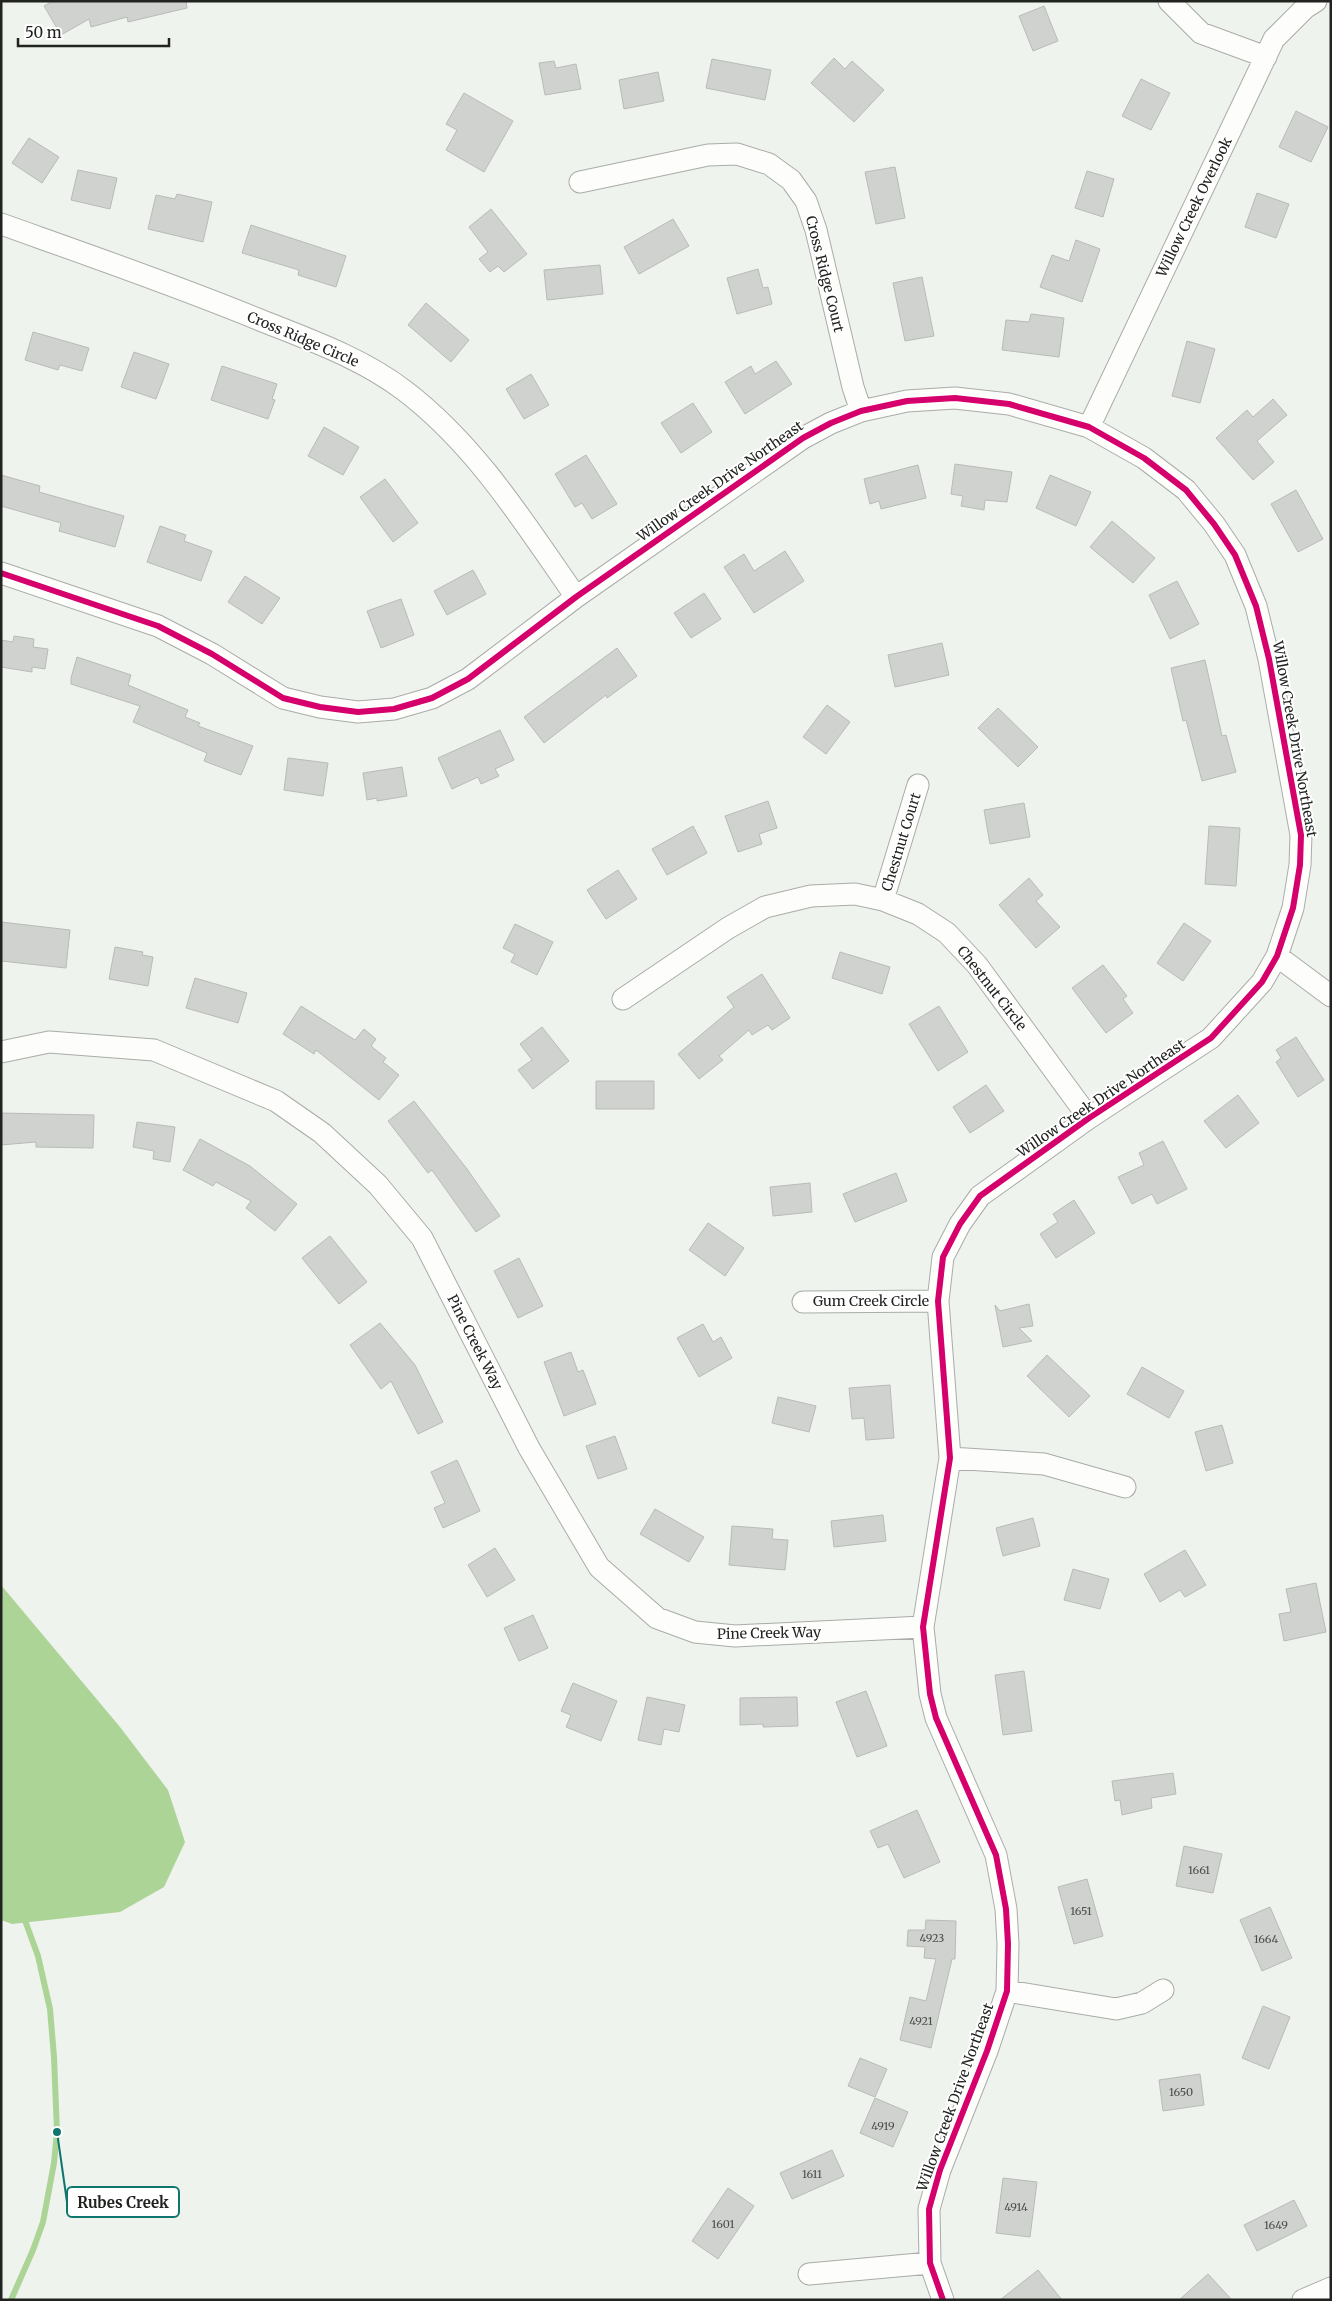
<svg xmlns="http://www.w3.org/2000/svg" width="1332" height="2301" font-family="Merriweather,serif">
  <style>
    .water { fill: #acd496 }
    .lines { fill: none; stroke-linecap: round; stroke-linejoin: round }
    .stream { stroke: #acd496; stroke-width: 6 }
    .building { fill: #cfd2ce; stroke: #b8bbb7 }
    .minor-casing { stroke: #a9aca7; stroke-width: 23 }
    .minor { stroke: #fdfdfc; stroke-width: 21 }
    .cycleway-casing { stroke: #fff; stroke-width: 9 }
    .cycleway { stroke: #d6006c; stroke-width: 6 }
    .labels { text-anchor: middle; stroke-width: 4; stroke-linejoin: round; paint-order: stroke }
    .number-label { font-size: 11px; fill: #4c4f4b }
    .street-label { font-size: 14px; fill: #20231f; stroke: #fff }
    .leader { fill: none; stroke: #0f766e; stroke-width: 2 }
    .callout-dot { fill: #0f766e; stroke: #fff; stroke-width: 2 }
    .callout { fill: #fff; stroke: #0f766e; stroke-width: 2 }
    .callout-label { font-size: 15px; text-anchor: middle; font-weight: bold; fill: #20231f }
  </style>
  <rect width="100%" height="100%" fill="#eff3ed"/>
  <!-- water -->
  <path class="water" d="M1,1585l119,142 48,63 17,52 -21,45 -44,25 -108,12 -11,-4z"/>
  <g class="lines">
    <!-- stream -->
    <path class="stream" d="M11,2300l22,-50 10,-28 11,-59 3,-31 -3,-75 -4,-48 -12,-53 -15,-41"/>
  </g>
  <!-- building -->
  <path class="building" d="M53,1h133l1,7 -59,14 -1,-5 -36,10 -2,-8 -28,16 -17,-29z
    M1044,6l14,35 -25,10 -14,-35z
    M834,58l11,11 7,-8 32,29 -30,32 -43,-39z
    M712,59l59,11 -6,30 -59,-12z
    M554,61l2,7 20,-4 5,25 -36,6 -6,-32z
    M658,72l6,29 -40,8 -5,-29z
    M1141,79l29,14 -19,37 -29,-14z
    M464,93l49,28 -29,51 -38,-22 11,-20 -11,-6z
    M1296,111l32,16 -17,35 -32,-15z
    M29,138l30,19 -17,26 -30,-20z
    M895,167l10,51 -29,6 -11,-52z
    M78,170l39,8 -7,31 -39,-9z
    M1087,171l27,8 -11,38 -28,-9z
    M1257,193l32,11 -13,34 -31,-11z
    M177,194l35,8 -9,40 -55,-13 8,-34 19,4z
    M491,209l36,45 -23,18 -6,-6 -8,6 -11,-13 9,-7 -19,-25z
    M673,219l16,27 -50,28 -15,-27z
    M251,225l95,31 -10,31 -38,-12 1,-5 -57,-17z
    M1076,240l24,9 -18,53 -42,-15 12,-32 17,6z
    M600,265l3,29 -56,6 -3,-30z
    M758,269l5,19 5,-1 4,17 -35,10 -10,-36z
    M922,277l12,59 -29,5 -12,-58z
    M426,303l43,37 -18,22 -43,-37z
    M1031,314l33,4 -5,39 -57,-7 4,-30 23,2z
    M33,332l56,16 -7,23 -22,-6 -2,5 -33,-10z
    M1187,341l28,8 -15,54 -28,-7z
    M134,352l35,12 -13,35 -35,-12z
    M776,361l16,23 -47,30 -20,-32 26,-16 4,8z
    M222,366l55,18 -5,15 3,1 -7,19 -57,-19z
    M531,374l18,31 -25,14 -18,-30z
    M1273,399l14,16 -30,26 17,21 -21,18 -37,-42 31,-28 6,7z
    M693,403l19,29 -31,21 -20,-30z
    M324,427l35,20 -16,28 -35,-19z
    M586,455l31,49 -25,15 -10,-16 -7,4 -20,-33z
    M955,464l57,8 -5,30 -22,-2 -1,10 -23,-4 2,-10 -12,-2z
    M918,465l8,33 -45,11 -2,-8 -9,3 -6,-25z
    M1,475l39,11 -1,6 85,24 -9,31 -56,-16 2,-8 -60,-17z
    M1050,475l41,17 -15,34 -40,-18z
    M385,479l33,44 -25,19 -33,-45z
    M1296,490l27,49 -25,13 -27,-48z
    M1112,521l43,37 -22,25 -43,-36z
    M160,526l26,9 -2,6 28,10 -11,30 -54,-19z
    M785,551l19,30 -50,32 -30,-46 20,-13 10,17z
    M473,570l13,24 -39,21 -13,-24z
    M245,576l35,22 -18,26 -34,-22z
    M1177,581l22,43 -29,15 -21,-44z
    M704,593l17,26 -30,19 -17,-25z
    M401,599l13,36 -33,13 -14,-37z
    M14,636l20,3 -1,8 15,2 -3,20 -13,-2v5l-31,-5v-27l12,2z
    M942,643l7,32 -54,12 -7,-32z
    M617,648l20,28 -30,22 -1,-3 -62,48 -20,-26z
    M77,657l54,18 -3,10 60,25 -3,7 15,6 -2,3 55,20 -12,29 -37,-14 3,-8 -74,-31 7,-16 -69,-22v-6z
    M1205,660l17,76 4,-1 10,37 -34,9 -16,-61 -3,1 -12,-53z
    M827,705l23,17 -24,32 -23,-17z
    M998,708l40,39 -20,20 -40,-39z
    M500,730l14,30 -19,9 4,7 -18,8 -3,-7 -26,12 -14,-31z
    M288,758l40,5 -5,33 -39,-6z
    M402,767l5,29 -30,5v-3l-10,2 -4,-27z
    M768,801l9,27 -18,6 3,10 -24,8 -13,-36z
    M1024,803l6,34 -40,7 -6,-34z
    M693,826l14,27 -40,22 -15,-26z
    M1209,826l31,2 -4,58 -31,-2z
    M618,870l19,29 -31,20 -19,-29z
    M1029,878l14,17 -7,6 24,26 -24,21 -37,-43z
    M1,922l69,8 -4,38 -65,-7z
    M1184,923l27,18 -28,40 -26,-18z
    M515,924l38,18 -16,33 -26,-13 4,-8 -12,-6z
    M115,947l28,5 -1,3 11,2 -5,29 -39,-7z
    M840,952l50,15 -8,27 -50,-16z
    M1103,965l24,31 -4,3 10,14 -27,20 -34,-45z
    M762,974l28,44 -18,12 -4,-5 -16,10 -3,-5 -30,26 4,4 -24,19 -21,-25 56,-47 -7,-10z
    M195,978l52,15 -9,30 -52,-15z
    M301,1006l54,34 9,-11 12,10 -5,7 15,12 -3,4 16,13 -20,25 -63,-50 -2,4 -31,-20z
    M939,1006l29,46 -30,19 -29,-47z
    M542,1027l27,34 -36,28 -15,-19 14,-10 -12,-16z
    M1296,1037l28,43 -26,17 -22,-35 5,-4 -5,-8z
    M596,1081h58v28h-58z
    M986,1085l18,26 -34,22 -17,-26z
    M1238,1095l21,28 -33,25 -22,-27z
    M414,1101l53,68 33,47 -24,16 -44,-62 -4,3 -40,-52z
    M1,1113l93,2 -1,33 -57,-1v-5l-35,3z
    M137,1122l38,5 -5,35 -17,-3 1,-8 -21,-4z
    M200,1139l50,27 47,38 -22,27 -29,-23 5,-7 -35,-19 -3,4 -30,-16z
    M1163,1141l24,48 -30,15 -5,-10 -20,10 -14,-27 26,-12 -5,-12z
    M896,1173l11,28 -52,21 -12,-28z
    M810,1183l2,29 -39,4 -3,-29z
    M1074,1200l21,33 -39,25 -16,-24 18,-12 -5,-8z
    M708,1223l36,25 -19,28 -36,-26z
    M330,1236l37,46 -28,22 -37,-46z
    M519,1258l24,48 -25,12 -24,-47z
    M1029,1304l4,22 -14,2 13,13 -29,6 -8,-42 5,6z
    M380,1323l35,42 28,57 -25,12 -27,-53 -10,8 -31,-44z
    M703,1324l10,18 8,-5 11,21 -33,19 -22,-39z
    M571,1352l7,20 5,-2 13,34 -32,12 -20,-54z
    M1047,1355l43,41 -21,21 -42,-41z
    M1142,1367l42,24 -15,27 -42,-24z
    M890,1385l4,53 -28,2 -2,-22 -12,1 -3,-31z
    M778,1397l38,9 -7,26 -37,-9z
    M1222,1425l11,38 -27,8 -11,-39z
    M615,1436l12,33 -29,10 -12,-33z
    M457,1460l23,51 -37,17 -9,-20 11,-5 -14,-31z
    M655,1509l49,28 -15,25 -49,-28z
    M883,1515l3,26 -52,6 -3,-26z
    M1033,1518l7,28 -37,10 -7,-28z
    M732,1526l41,3 -1,10 16,1 -3,30 -56,-5z
    M495,1548l20,32 -28,17 -19,-32z
    M1185,1550l21,35 -21,12 -5,-7 -20,12 -16,-28z
    M1073,1569l36,10 -9,30 -36,-9z
    M1316,1583l10,49 -42,9 -5,-27 12,-2 -5,-23z
    M533,1615l15,33 -29,13 -15,-33z
    M1024,1671l8,60 -29,4 -8,-60z
    M573,1683l44,18 -16,40 -35,-14 5,-12 -10,-4z
    M866,1691l21,55 -30,11 -21,-55z
    M647,1697l38,8 -6,27 -15,-3 -3,16 -23,-5z
    M797,1697l1,29 -35,1v-3l-23,1v-27z
    M1173,1773l3,21 -25,4 1,10 -30,7 -2,-15 -5,1 -3,-20z
    M917,1810l23,52 -36,16 -16,-34 -10,4 -8,-17z
    M1184,1846l38,8 -9,39 -37,-7z
    M1087,1879l16,57 -29,8 -16,-57z
    M1270,1907l22,51 -30,13 -22,-51z
    M926,1920l30,1 -1,38h-3l-21,89 -31,-8 10,-43 16,4 10,-42 -12,-1 1,-11 -18,-1 1,-16h17z
    M1263,2006l27,11 -21,52 -27,-11z
    M860,2058l27,11 -12,28 -27,-11z
    M1200,2074l4,31 -41,6 -4,-31z
    M875,2098l33,14 -15,35 -33,-14z
    M832,2150l12,26 -52,23 -12,-26z
    M1003,2178l34,4 -7,55 -34,-4z
    M728,2188l26,18 -36,53 -26,-18z
    M1294,2200l13,26 -50,25 -13,-26z
    M1038,2270l24,30h-62z
    M1208,2274l24,26h-53z"/>
  <g class="lines">
    <defs>
      <path id="minor" d="M1169,1l32,32 65,24
        M580,182l128,-27 29,-1 32,10 22,16 15,21 10,29 37,157 8,24
        M1,224c87,31 174,61 259,96 50,20 102,38 145,71 72,55 120,133 171,206
        M1089,427l185,-388 31,-31 11,-7
        M1,573l157,53 54,28 71,44 37,9 38,5 36,-3 38,-11 36,-19 108,-82 227,-159 28,-15 30,-12 46,-10 48,-3 54,6 80,23 55,31 42,32 28,34 21,31 21,51 13,53 32,176 -1,30 -7,43 -16,48 -15,26 -51,56 -122,80 -109,78 -20,28 -17,33 -5,44 12,157 -27,169 7,67 6,24 60,137 10,54 2,35 -1,47 -20,60 -47,119 -11,39 1,54 13,37
        M883,900l35,-115
        M1277,956l54,40
        M623,999l105,-71 37,-21 46,-11 44,-2 28,6 35,14 29,19 30,32 112,153
        M1,1052l48,-10 105,8 122,51 46,32 56,52 44,53 107,210 70,119 58,51 38,14 40,4 188,-9
        M803,1302l135,-1
        M950,1458l94,6 81,23
        M1007,1991l109,18 26,-6 21,-13
        M809,2274l121,-11
        M1303,2300l28,-12"/>
    </defs>
    <!-- minor casing -->
    <use href="#minor" class="minor-casing"/>
    <!-- minor -->
    <use href="#minor" class="minor"/>
    <defs>
      <path id="cycleway" d="M1,573l157,53 54,28 71,44 37,9 38,5 36,-3 38,-11 36,-19 108,-82 227,-159 28,-15 30,-12 46,-10 48,-3 54,6 80,23 55,31 42,32 28,34 21,31 21,51 13,53 32,176 -1,30 -7,43 -16,48 -15,26 -51,56 -122,80 -109,78 -20,28 -17,33 -5,44 12,157 -27,169 7,67 6,24 60,137 10,54 2,35 -1,47 -20,60 -47,119 -11,39 1,54 13,37"/>
    </defs>
    <!-- cycleway casing -->
    <use href="#cycleway" class="cycleway-casing"/>
    <!-- cycleway -->
    <use href="#cycleway" class="cycleway"/>
  </g>
  <g class="labels">
    <!-- number labels -->
    <g class="number-label">
      <text x="1199" y="1874">1661</text>
      <text x="1081" y="1915">1651</text>
      <text x="932" y="1942">4923</text>
      <text x="1266" y="1943">1664</text>
      <text x="921" y="2025">4921</text>
      <text x="1181" y="2096">1650</text>
      <text x="883" y="2130">4919</text>
      <text x="812" y="2178">1611</text>
      <text x="1016" y="2211">4914</text>
      <text x="723" y="2228">1601</text>
      <text x="1276" y="2229">1649</text>
    </g>
    <!-- street labels -->
    <g class="street-label">
      <text transform="translate(1194 207) rotate(-64)" y="5">Willow Creek Overlook</text>
      <text transform="translate(825 274) rotate(76)" y="5">Cross Ridge Court</text>
      <text transform="translate(303 339) rotate(23)" y="5">Cross Ridge Circle</text>
      <text transform="translate(720 481) rotate(-35)" y="5">Willow Creek Drive Northeast</text>
      <text transform="translate(1295 739) rotate(80)" y="5">Willow Creek Drive Northeast</text>
      <text transform="translate(901 842) rotate(-73)" y="5">Chestnut Court</text>
      <text transform="translate(992 988) rotate(52)" y="5">Chestnut Circle</text>
      <text transform="translate(1101 1098) rotate(-34)" y="5">Willow Creek Drive Northeast</text>
      <text x="871" y="1306">Gum Creek Circle</text>
      <text transform="translate(475 1342) rotate(63)" y="5">Pine Creek Way</text>
      <text transform="translate(769 1633) rotate(-1)" y="5">Pine Creek Way</text>
      <text transform="translate(955 2097) rotate(-70)" y="5">Willow Creek Drive Northeast</text>
    </g>
  </g>
  <!-- callouts -->
  <path class="leader" d="M57 2132L67 2202"/>
  <circle class="callout-dot" cx="57" cy="2132" r="5"/>
  <rect class="callout" x="67" y="2187" width="112" height="30" rx="5"/>
  <g class="callout-label">
    <text x="123" y="2208">Rubes Creek</text>
  </g>
  <!-- border -->
  <rect width="1332" height="2301" fill="none" stroke="#20231f" stroke-width="5"/>
  <!-- scale -->
  <path d="M18 38v8h151v-8" fill="none" stroke="#20231f" stroke-width="2.5"/>
  <text x="25" y="38" font-size="15" fill="#20231f" stroke="#ffffff" stroke-width="4" paint-order="stroke">50 m</text>
</svg>
